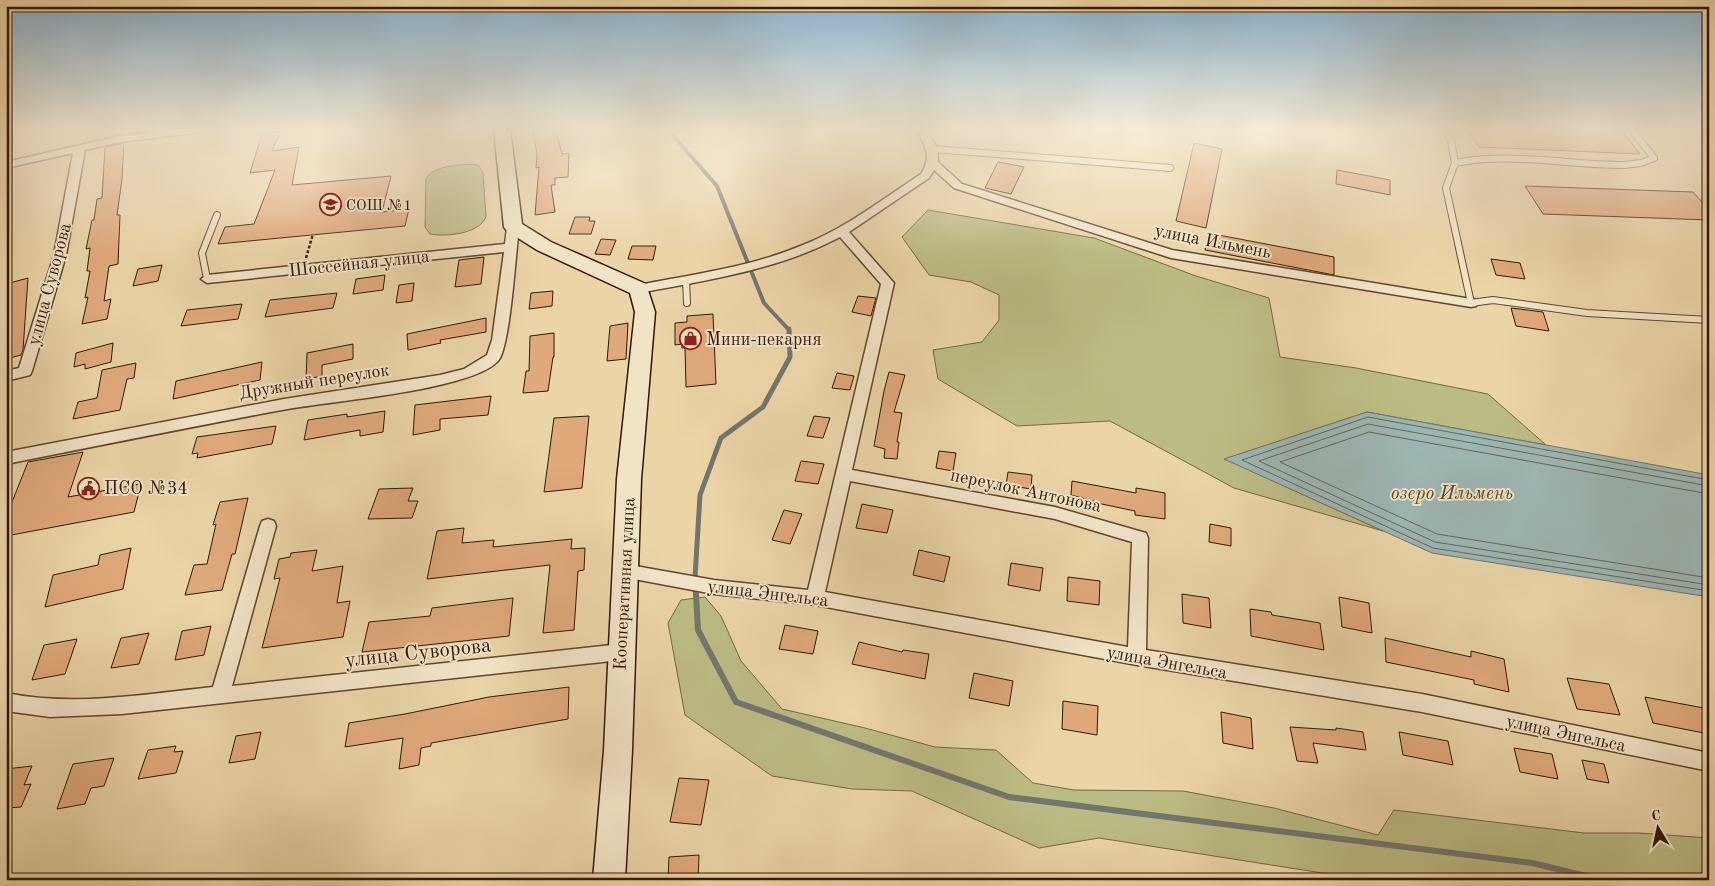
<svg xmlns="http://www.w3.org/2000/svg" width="1715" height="886" font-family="'Old Standard TT',serif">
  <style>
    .green { fill: #bbbc83; stroke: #766a44 }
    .water { fill: #9db6b3; stroke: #72776d }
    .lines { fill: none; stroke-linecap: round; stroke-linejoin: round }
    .shore { stroke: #67685c; stroke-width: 1 }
    .stream-far2 { stroke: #72776d; stroke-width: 4 }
    .stream-far1 { stroke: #72776d; stroke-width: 5 }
    .stream { stroke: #72776d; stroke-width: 6 }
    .building { fill: #e0a97a; stroke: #311904 }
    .lane-casing { stroke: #5f482c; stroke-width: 8 }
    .street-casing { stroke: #5f482c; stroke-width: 3 }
    .secondary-casing { stroke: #311904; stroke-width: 3 }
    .path { stroke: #311904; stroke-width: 2.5; stroke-dasharray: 3 2; stroke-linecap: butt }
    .lane { stroke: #f1e4c5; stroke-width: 6 }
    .street { fill: #f1e4c5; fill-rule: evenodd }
    .secondary { fill: #f1e4c5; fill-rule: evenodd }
    .labels { text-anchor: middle; stroke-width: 4; stroke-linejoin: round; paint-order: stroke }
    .far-poi-label { font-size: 15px; fill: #311904; stroke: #f1e4c5; text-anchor: start }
    .street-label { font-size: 18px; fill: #311904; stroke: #f1e4c5 }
    .poi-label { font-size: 18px; fill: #311904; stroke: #f1e4c5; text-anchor: start }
    .water-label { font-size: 19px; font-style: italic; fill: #514839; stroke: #f1e4c5 }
    .near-street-label { font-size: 21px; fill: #311904; stroke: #f1e4c5 }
  </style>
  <rect width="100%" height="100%" fill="#ead5a6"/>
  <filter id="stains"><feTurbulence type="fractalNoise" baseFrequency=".004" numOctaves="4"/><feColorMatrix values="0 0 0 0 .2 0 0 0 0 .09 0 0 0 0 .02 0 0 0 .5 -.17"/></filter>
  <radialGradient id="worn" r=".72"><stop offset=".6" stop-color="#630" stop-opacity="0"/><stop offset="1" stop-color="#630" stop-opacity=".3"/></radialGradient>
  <!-- green -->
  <path class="green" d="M473,164l6,2 4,7 3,44c-7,17 -40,20 -56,17l-5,-7 1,-49c10,-13 32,-13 47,-14z
    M928,210l166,28 102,38 73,22 11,59 76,11 132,26 58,51 -179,-33 -142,47 158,72 -149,-43 -124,-67 -93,5 -79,-47 -5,-29 49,-8 17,-22v-25l-28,-13 -42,-7 -27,-38z
    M705,597l16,19 20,45 41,48 83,19 70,19 61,3 37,33 41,7 109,1 91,17 104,27 16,-25 190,23h55l70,5v42h-342l-268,-42 -60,10 -127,-57 -60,-2 -80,-13 -87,-61 -17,-92 13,-23z"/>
  <!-- water -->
  <path class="water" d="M1367,412l342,63v122l-277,-44 -208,-94z"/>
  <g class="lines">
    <!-- shore -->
    <path class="shore" d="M1709,480l-341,-63 -126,43 191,88 276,43
      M1709,486l-341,-62 -109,37 176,81 274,43
      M1709,494l-340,-62 -89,30 157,72 272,44"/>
    <!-- stream-far2 -->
    <path class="stream-far2" d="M668,130l49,56 47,117 25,27"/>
    <!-- stream-far1 -->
    <path class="stream-far1" d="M695,578l5,-83 21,-57 42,-31 27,-50 -1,-28"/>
    <!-- stream -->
    <path class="stream" d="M695,577l3,53 38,72 273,95 523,66 71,17"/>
  </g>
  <!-- building -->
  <path class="building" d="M533,130h23l6,24 7,-1 -1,24 -13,1v7h-4l4,27 -20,3 4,-48 -3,1 1,-13z
    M1468,130h153l19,24 -161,-7z
    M280,132l-8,19 27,-4 -7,38 99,-9 -9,36 27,-3 -4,17 -187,18 7,-17 29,-3 21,-54 -25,3 12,-40z
    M124,143l-2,36 -5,36h3l-2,49 -9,2 -5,35 7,-2 -4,20 -25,5 6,-27 -3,1 5,-27h-3l3,-23 -4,1 6,-29h2l3,-21 5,-1 3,-51z
    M1194,143l28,6 -16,79 -30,-7z
    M998,162l26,5 -13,27 -26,-6z
    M1337,170l53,10v15l-54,-11z
    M1525,186l168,6 16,18v10l-166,-6z
    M575,217h15l-1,4h6l-4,13h-22z
    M1208,233l126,24v18l-129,-25z
    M601,239l15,1 -6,15 -15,-1z
    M632,246h24l-3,14 -25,-1z
    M484,257l-3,27 -26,3 4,-27z
    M1491,259l29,4 5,16 -29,-4z
    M162,265l-4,16 -25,5 5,-17z
    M385,275l-2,15 -30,4 3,-15z
    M28,278l-5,72 -2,5 -15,4v-75z
    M414,283l-2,18 -16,2 3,-18z
    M553,291l-1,15 -23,3 2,-16z
    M337,293l-4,15 -68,9 5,-17z
    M858,296l18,2 -5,18 -19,-4z
    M242,304l-4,15 -57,7 6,-16z
    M1511,308l32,4 6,19 -33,-5z
    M713,314l3,70 -30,3 -1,-39h-3v-4l-7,1v-22l12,-1v-6z
    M486,318v14l-46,8 1,3 -33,7 -1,-16z
    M628,323l-2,36 -19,2 3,-35z
    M554,333v24h-1l-5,34 -25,2 3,-22h3l1,-35z
    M113,343l-2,19 -26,7v-5l-11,3 2,-14z
    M353,344v15l-31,6v11l-16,3 1,-26z
    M262,362l-2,18 -87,19 3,-18z
    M136,363l-2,15 -7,1 -7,31 -47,9 5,-17 19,-4 5,-28z
    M889,372l16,3 -11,37 8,1 -5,29h2l-2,17 -13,-1 1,-9 -11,-3 10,-55z
    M837,373l17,3 -4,14 -18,-2z
    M491,396l-3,19 -48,4v11l-27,5 2,-30z
    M385,411l-2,21 -23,4v-6l-56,10 4,-20 39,-6v3z
    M589,416l-7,72 -38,4 10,-74z
    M814,416l16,2 -7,20 -16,-2z
    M276,426l-4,18 -75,14 1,-5 -6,1 5,-17z
    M939,451l17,2 -3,18 -17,-3z
    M83,452l-15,45 73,-13 -7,28 -128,24v-19l22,-55z
    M801,461l23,3 -6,20 -23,-3z
    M1008,472l24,3 -1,14 -25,-4z
    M1072,481l64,12v-5l29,5v26l-30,-4v-4l-38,-8v-1l-26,-7z
    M413,488l-5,13h10l-6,17 -44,1 11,-30z
    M248,498l-13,56h-3l-10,36 -37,5 9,-30 13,-1 9,-40 -3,1 7,-23z
    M862,504l31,6 -6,23 -31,-5z
    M784,510l18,4 -12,30 -18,-4z
    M1210,524l21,4v18l-22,-4z
    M464,528l-2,15 32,-3 -1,7 79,-8 -1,10 14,-1 -1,22 -6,1 -4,59 -31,3 7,-68 -123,14 10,-48z
    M131,548l-8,41 -78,18 8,-32 45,-10 2,-10z
    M317,550l-5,21 31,-5 -6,37 13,-2 -7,36 -81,11 18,-70 -6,1 5,-20 11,-2 1,-4z
    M919,550l31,7 -6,25 -31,-7z
    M1011,563l32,5 -3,23 -32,-6z
    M1068,577l32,4 -1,24 -32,-4z
    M1182,594l27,4 2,30 -28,-5z
    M1339,597l30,6 3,30 -30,-6z
    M513,598l-4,38 -147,16 7,-30 61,-6 2,-8z
    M1250,609l21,3 1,3 48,8 4,27 -73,-14z
    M785,625l33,6 -5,23 -34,-5z
    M211,626l-7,29 -29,5 7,-29z
    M149,633l-10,31 -28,4 10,-30z
    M1385,638l86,19v-6l33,8 5,33 -35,-8v-4l-88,-18z
    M77,639l-12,35 -33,6 12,-35z
    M859,642l43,10 1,-2 26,4 -4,25 -73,-15z
    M974,673l39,8 -4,25 -40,-8z
    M1567,678l42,6 11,31 -43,-6z
    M569,687l-1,32 -137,24v3l-10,2 -2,17 -20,4 4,-31 -58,9 4,-24 56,-9 84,-17z
    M1645,697l64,12v25l-56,-11z
    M1063,701l35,5 -1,29 -35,-6z
    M1221,712l30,6 2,31 -30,-6z
    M1290,727l46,3v-2l27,4 3,18 -53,-7 5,20 -21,-2z
    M261,732l-6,27 -26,4 7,-27z
    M1399,732l49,9 5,24 -50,-10z
    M176,746l-2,6 9,-1 -7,22 -38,6 10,-29z
    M1514,748l38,6 6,25 -38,-7z
    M114,758l-10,28 -13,2 -6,16 -28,5 16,-45z
    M1582,760l22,4 5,19 -22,-4z
    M32,766l-8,19 7,-1 -10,23 -15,1v-39z
    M679,778l30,2 -8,45 -31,-3z
    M699,855l-1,25h-30l1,-23z"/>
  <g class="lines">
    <defs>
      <path id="lane" d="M1449,130l6,33 -9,25 25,115 22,-3 94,13 122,7
        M934,149l236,19
        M1455,163c57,-11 112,2 169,2l17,-2 13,-5 -22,-28
        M207,279l-5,-26 15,-38
        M686,280l1,23"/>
      <path id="street" d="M165,130h34l-5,3 -74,9 -35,8 -19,105 -34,116 -2,4 -24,6v-10l13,-3 35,-113 19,-102 -67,15v-6l114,-26z
        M916,130h11l10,18 1,14 24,22 210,66 299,49 5,1 2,3 -2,3 -5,1 -300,-49 -217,-70 -20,-18 -5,8 -80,54 45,51 -42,187 203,37 91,26 2,5 -2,112 276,44 287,59v18l-287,-59 -285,-47 -322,-60 -101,-11 -96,-18 -2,-5 2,-5 6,-2 90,16 94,10 73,-306 -41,-47c-62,33 -132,43 -201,56l-6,-4 6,-4c55,-11 112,-18 164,-40 43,-17 80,-46 118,-71 11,-17 5,-28 -5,-44zM850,481l205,38 77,23 -4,105 -303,-55z
        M513,223l6,4c-3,23 -9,122 -21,134 -28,30 -171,40 -216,49 -92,17 -184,36 -276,54v-12l278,-53 156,-24 24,-6 23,-14 5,-15 12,-88 -297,31 -6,-4 6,-4 298,-31 2,-17z
        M268,519l6,2 2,5 -44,160 389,-42 6,2 3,6 -3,6 -6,2 -499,54 -72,3 -44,-6v-18c69,14 138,1 207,-6l47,-161 2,-5z"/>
      <path id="secondary" d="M494,130h16l12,94 29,18 95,42 9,28 -14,167 -9,271 -7,130h-32l11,-130 13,-271 18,-167 -5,-19 -93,-43 -30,-19 -3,-4z"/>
    </defs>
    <!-- lane casing -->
    <use href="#lane" class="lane-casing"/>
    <!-- street casing -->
    <use href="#street" class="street-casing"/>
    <!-- secondary casing -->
    <use href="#secondary" class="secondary-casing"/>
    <!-- path -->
    <path class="path" d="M306,258l7,-24"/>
    <!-- lane -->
    <use href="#lane" class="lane"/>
    <!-- street -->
    <use href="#street" class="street"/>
    <!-- secondary -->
    <use href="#secondary" class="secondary"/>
  </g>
  <!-- sky -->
  <linearGradient id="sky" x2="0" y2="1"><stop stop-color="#8ab5d3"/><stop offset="0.51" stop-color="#f6ecd7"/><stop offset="1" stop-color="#f6ecd7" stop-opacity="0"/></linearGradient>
  <rect width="1715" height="254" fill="url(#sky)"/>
  <!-- icons -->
  <defs>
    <symbol id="school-ring" viewBox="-11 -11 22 22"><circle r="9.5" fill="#f1e4c5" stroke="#8f2418" stroke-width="1.5"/><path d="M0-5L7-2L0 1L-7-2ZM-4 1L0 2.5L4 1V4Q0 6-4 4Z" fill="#8f2418"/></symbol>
    <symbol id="shop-ring" viewBox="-11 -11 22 22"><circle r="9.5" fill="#f1e4c5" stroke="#8f2418" stroke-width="1.5"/><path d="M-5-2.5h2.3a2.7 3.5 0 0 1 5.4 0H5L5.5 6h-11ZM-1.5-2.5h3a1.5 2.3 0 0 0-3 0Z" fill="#8f2418"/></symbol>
    <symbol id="civic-ring" viewBox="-11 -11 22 22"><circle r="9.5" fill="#f1e4c5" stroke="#8f2418" stroke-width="1.5"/><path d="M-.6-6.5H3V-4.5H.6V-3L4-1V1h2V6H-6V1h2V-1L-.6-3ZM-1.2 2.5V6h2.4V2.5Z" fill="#8f2418"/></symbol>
  </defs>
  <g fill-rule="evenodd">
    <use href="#school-ring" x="318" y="192" width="25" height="25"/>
    <use href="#shop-ring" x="678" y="326" width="25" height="25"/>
    <use href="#civic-ring" x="76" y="476" width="25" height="25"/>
  </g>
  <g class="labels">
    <!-- far-poi labels -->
    <g class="far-poi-label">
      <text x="346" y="210">СОШ №1</text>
    </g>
    <!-- street labels -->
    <g class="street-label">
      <text transform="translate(1213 241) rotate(11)" y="6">улица Ильмень</text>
      <text transform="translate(359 263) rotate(-6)" y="6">Шоссейная улица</text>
      <text transform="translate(49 284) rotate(-75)" y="6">улица Суворова</text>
      <text transform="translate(314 381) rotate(-9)" y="6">Дружный переулок</text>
      <text transform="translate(1026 490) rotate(12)" y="6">переулок Антонова</text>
      <text transform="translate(624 584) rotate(-87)" y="6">Кооперативная улица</text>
      <text transform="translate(768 593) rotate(7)" y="6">улица Энгельса</text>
      <text transform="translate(1167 662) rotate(10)" y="6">улица Энгельса</text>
      <text transform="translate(1566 733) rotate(12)" y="6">улица Энгельса</text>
    </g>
    <!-- poi labels -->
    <g class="poi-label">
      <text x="706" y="345">Мини-пекарня</text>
      <text x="104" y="494">ПСО №34</text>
    </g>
    <!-- water labels -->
    <g class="water-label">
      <text x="1452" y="499">озеро Ильмень</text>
    </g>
    <!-- near-street labels -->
    <g class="near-street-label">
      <text transform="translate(418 652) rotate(-6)" y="7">улица Суворова</text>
    </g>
  </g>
  <!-- margin -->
  <rect width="1715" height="886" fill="none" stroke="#ead5a6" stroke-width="25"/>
  <rect x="8" y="8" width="1700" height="871" fill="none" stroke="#311904" stroke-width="2.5"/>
  <rect x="12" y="12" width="1690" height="861" fill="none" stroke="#311904"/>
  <!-- north arrow -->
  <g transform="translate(1658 828) rotate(351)" stroke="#f1e4c5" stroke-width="4" paint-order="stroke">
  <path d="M0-4L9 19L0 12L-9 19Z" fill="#311904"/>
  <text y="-8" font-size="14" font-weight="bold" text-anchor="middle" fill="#311904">С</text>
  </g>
  <rect width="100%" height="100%" filter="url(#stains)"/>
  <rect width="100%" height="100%" fill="url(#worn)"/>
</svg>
